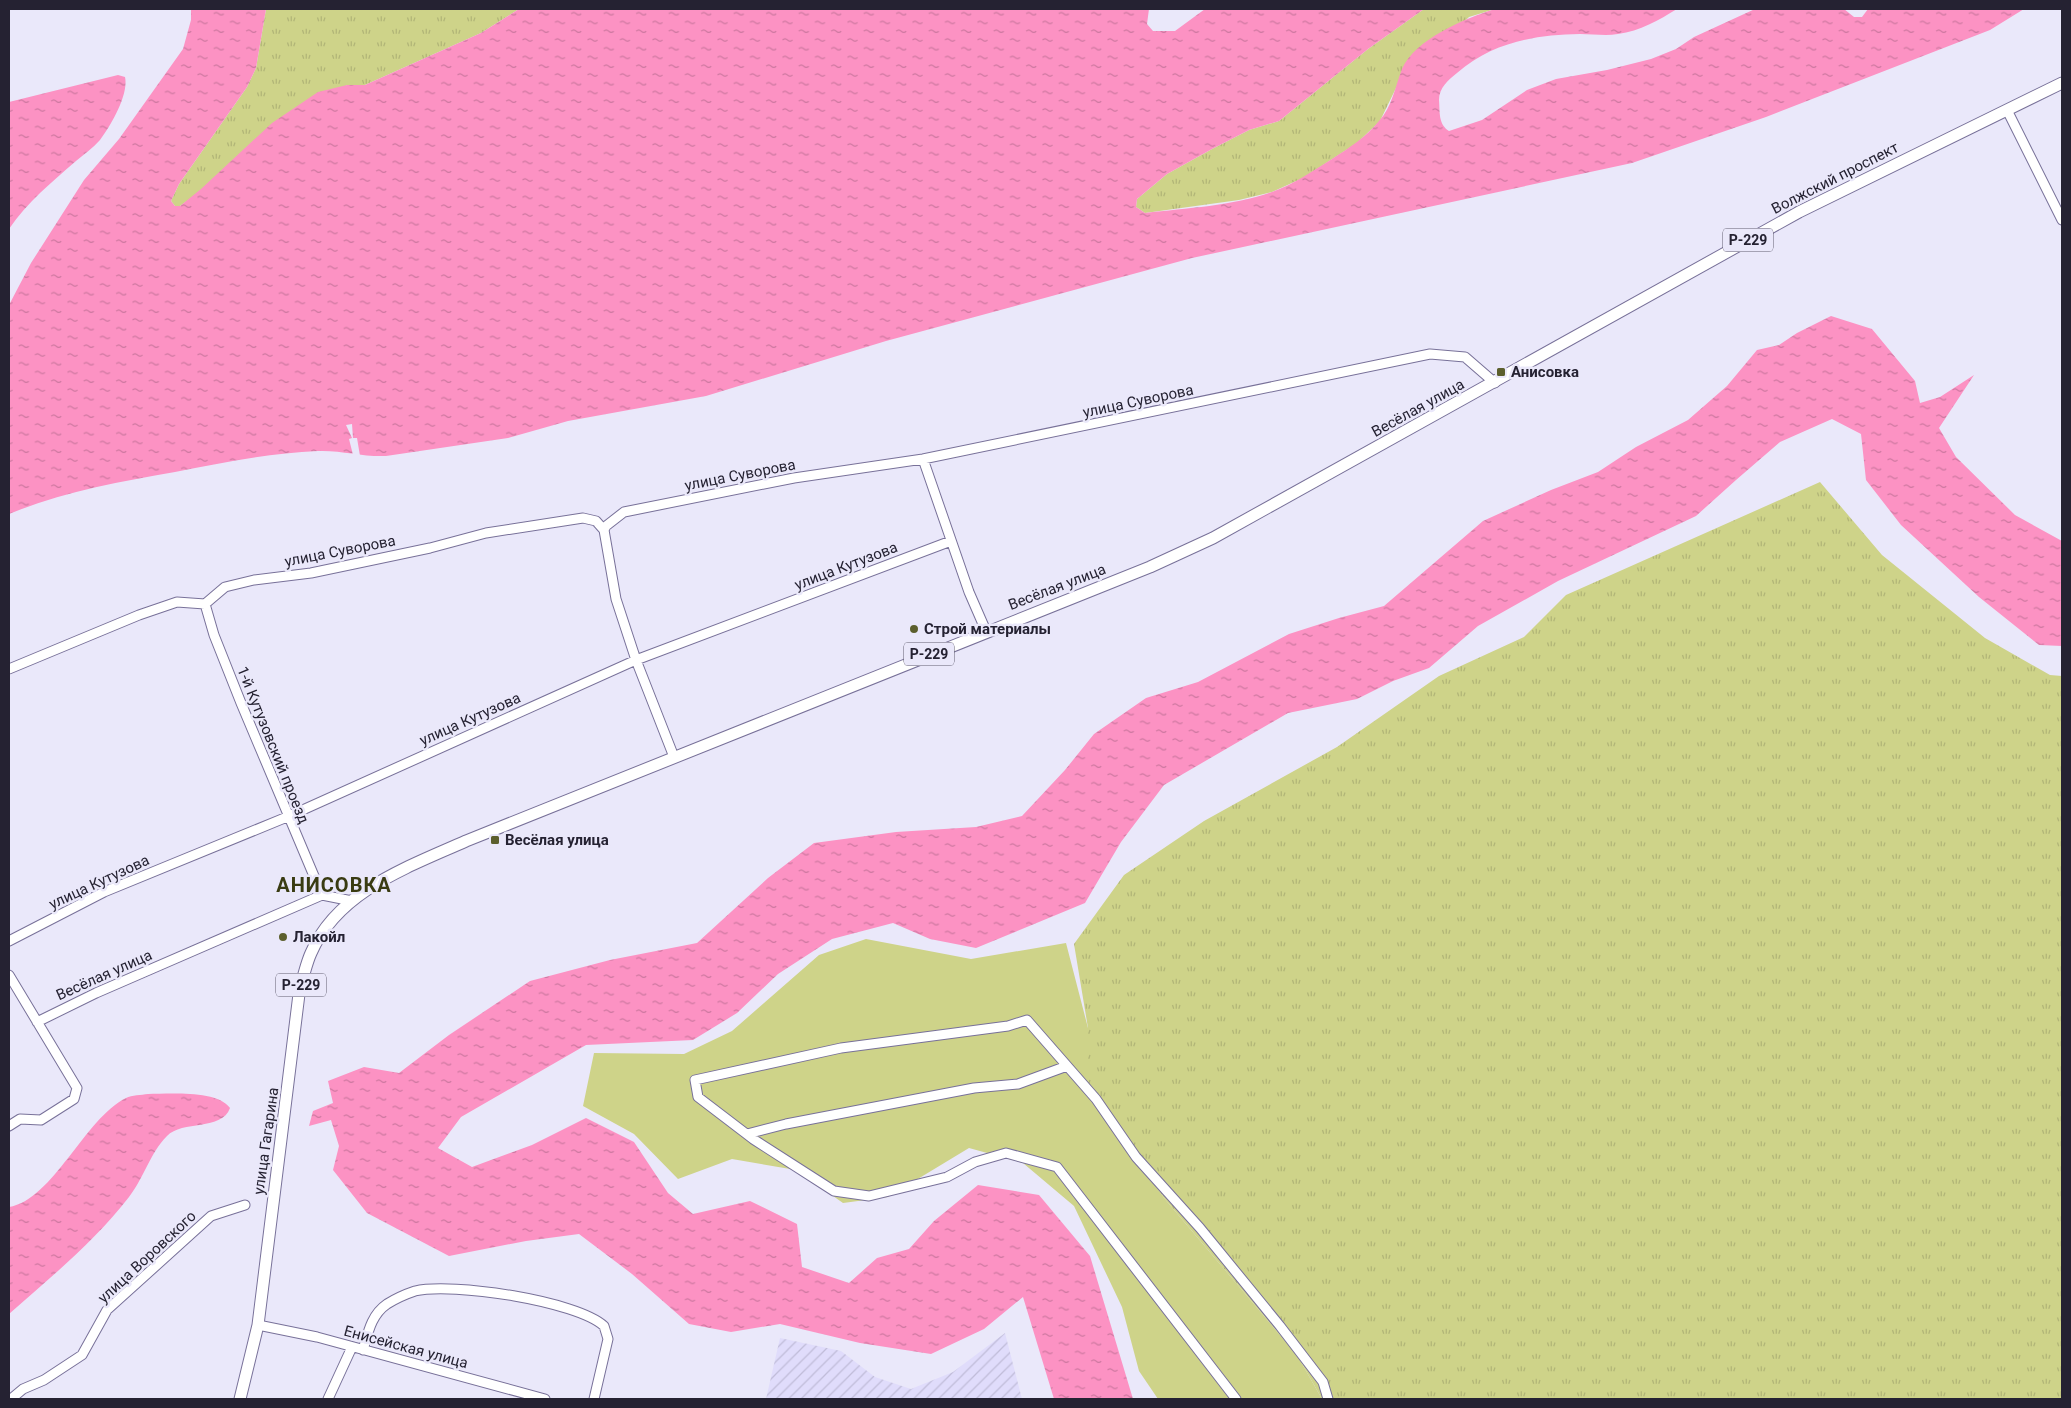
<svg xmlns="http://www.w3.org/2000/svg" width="2071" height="1408" font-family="Roboto,sans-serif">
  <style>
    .industrial { fill: url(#industrial-furrows) }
    .grass { fill: url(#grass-tufts) }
    .green { fill: #ced389 }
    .water { fill: url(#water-ripples) }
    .pier { fill: #eae8fa }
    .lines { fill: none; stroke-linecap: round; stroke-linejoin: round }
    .minor-casing { stroke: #787199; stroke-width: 11 }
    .major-casing { stroke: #787199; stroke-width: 13 }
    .minor { stroke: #fff; stroke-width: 9 }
    .major { stroke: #fff; stroke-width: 11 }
    .poi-dot { fill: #5c5f2d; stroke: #eae8fa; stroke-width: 2 }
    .labels { text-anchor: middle; stroke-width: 5; stroke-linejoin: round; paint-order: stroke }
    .shield { fill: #eae8fa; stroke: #605d6e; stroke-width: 1 }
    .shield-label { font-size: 14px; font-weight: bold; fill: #252232 }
    .street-label { font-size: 15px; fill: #252232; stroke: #eae8fa }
    .poi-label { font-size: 15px; font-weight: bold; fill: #252232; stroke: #eae8fa; text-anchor: start }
    .district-label { font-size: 20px; font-weight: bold; letter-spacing: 1px; fill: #393b12; stroke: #eae8fa }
  </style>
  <defs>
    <pattern id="industrial-furrows" width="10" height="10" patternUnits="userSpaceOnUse" patternTransform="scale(1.25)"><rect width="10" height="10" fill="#e0dcfb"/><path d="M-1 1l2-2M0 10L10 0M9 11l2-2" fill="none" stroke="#c0bcd8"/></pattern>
    <pattern id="grass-tufts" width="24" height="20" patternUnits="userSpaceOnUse" patternTransform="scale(1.25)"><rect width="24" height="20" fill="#ced389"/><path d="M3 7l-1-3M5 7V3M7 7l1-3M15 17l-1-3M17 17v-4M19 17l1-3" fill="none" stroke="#b1b577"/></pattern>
    <pattern id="water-ripples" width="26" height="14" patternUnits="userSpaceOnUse" patternTransform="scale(1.25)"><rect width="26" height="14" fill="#fc92c3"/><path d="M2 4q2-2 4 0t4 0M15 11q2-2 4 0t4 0" fill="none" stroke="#cc779f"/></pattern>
  </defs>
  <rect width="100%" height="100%" fill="#eae8fa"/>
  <!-- industrial -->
  <path class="industrial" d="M1005,1333l17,66h-256l14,-61 61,13 34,26 36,12 42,-17z"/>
  <!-- grass -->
  <path class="grass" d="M266,9h253l-38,24 -116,52h-18l-167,121h-5l-4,-5 8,-17 68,-97 9,-19z
    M1424,9h71l-26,8 -73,71 -16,33 -23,22 -54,35 -31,14 -33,8 -94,13 -9,-6 1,-8 30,-25 45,-25 37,-19 30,-9 89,-72z
    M1820,482l62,73 103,83 65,37 12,1v723h-740l-25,-44 -133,-157 -76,-110v-60l-14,-84 50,-69 80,-54 133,-74 102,-71 85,-39 42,-42z"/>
  <!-- green -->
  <path class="green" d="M866,939l105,20 95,-16 22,85v60l76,110 133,157 25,44h-164l-19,-28 -17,-64 -48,-101 -51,-43 -54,-15 -81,49 -45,6 -47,-33 -64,-11 -54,20 -44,-45 -51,-28 11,-53 90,1 48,-23 87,-76z"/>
  <!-- water -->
  <path class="water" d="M191,9h75l-10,59 -9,19 -68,97 -8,17 4,5h5l21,-17 71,-66 46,-31 29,-7h18l116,-52 38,-24h630l-2,15 6,7h22l30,-22h219l-56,40 -89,72 -30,9 -37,19 -45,25 -30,25 -1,8 9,6c42,-5 87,-7 127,-21 22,-8 41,-21 60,-33 17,-11 34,-22 47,-38 13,-14 16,-34 23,-52 13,-30 64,-51 93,-60h182c-18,11 -37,22 -59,25 -12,2 -25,0 -38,0 -46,1 -87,8 -123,39 -9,7 -18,15 -18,27 1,12 -1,24 10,31l33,-11 45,-30 29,-11 51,-9 44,-11 25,-10 18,-12 61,-28h89l10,8h8l6,-8h156l-34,21 -224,87 -134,46 -440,95 -306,83 -180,55 -138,25 -60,17 -122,18c-23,1 -45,-6 -68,-5 -49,2 -96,12 -143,21 -57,10 -113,20 -166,42v-209l22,-42 53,-83 35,-41 64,-90 8,-29z
    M118,75l7,2c4,18 -15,50 -25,63 -7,8 -16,14 -24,21 -24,21 -49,41 -67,68v-127z
    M1831,316l41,13 43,52 5,22 20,-6 34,-22 -35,53 17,29 59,58 47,26v105l-23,-1 -60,-48 -78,-72 -35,-45 -5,-46 -29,-15 -52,23 -44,38 -40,36 -138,65 -80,45 -49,42 -36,13 -36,18 -69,14 -124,72 -43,57 -36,61 -109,45 -46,-9 -37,-16 -61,16 -54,35 -41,39 -44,27 -107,5 -125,72 -23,31 34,19 60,-22 54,-27 48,24 34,51 25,21 57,-13 47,23 5,43 47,16 28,-25 32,-9 25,-28 44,-36 61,10 51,61 43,143h-79l-31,-102 -39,32 -53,25 -71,-11 -80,-19 -49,8 -42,-8 -57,-50 -53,-40 -53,7 -77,15 -82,-43 -34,-43 6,-24 -8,-26 -22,6 4,-15 20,-8 -5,-22 36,-14 35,6 50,-38 81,-54 80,-21 87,-17 71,-65 46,-35 82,-11 80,-5 46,-11 43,-46 29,-36 52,-36 52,-16 91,-48 50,-16 45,-12 99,-85 68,-31 47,-18 38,-25 52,-27 39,-34 30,-36 22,-5 18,-12z
    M148,1094c21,0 69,-4 82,14 -8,23 -48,12 -63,28 -17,17 -23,42 -38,61 -35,45 -78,80 -120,117v-107c44,-7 76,-89 117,-109 6,-3 15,-3 22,-4z"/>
  <!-- pier -->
  <path class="pier" d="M352,424l1,14h4l3,18 -7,-1 -4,-16 3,-1 -6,-13z"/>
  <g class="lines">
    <defs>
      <path id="minor" d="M2007,110l55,110
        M923,459l46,133 17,39
        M604,530l2,-4 18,-14 170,-34 129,-19 507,-105 35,3 30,26
        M604,530l12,69 20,61 38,97
        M205,604l9,31 27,68 81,192
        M9,669l130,-54 38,-13 28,2 20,-17 29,-7 57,-7 119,-25 56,-15 97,-15 13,3 8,9
        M9,941l95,-49 183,-75 349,-157 315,-119
        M9,975l68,113 -3,11 -33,21 -21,-1 -11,7
        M37,1022l59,-29 226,-98 30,6
        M747,1134l39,-10 188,-36 44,-4 49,-18
        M258,1325l59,12 228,62
        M363,1350c5,-17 8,-35 24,-46 8,-5 19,-10 28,-13 37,-9 162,10 189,35l4,13 -14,60
        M11,1399l12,-10 21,-9 38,-25 25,-45 104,-94 34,-11
        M328,1399l24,-52
        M1236,1399l-179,-232 -51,-14 -31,9 -28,15 -78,19 -35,-5 -81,-52 -55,-42 -3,-17 146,-32 167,-22 19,-6 69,79 40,58 64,71 80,98 43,56 5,17"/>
      <path id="major" d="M240,1399l18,-74 42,-339c4,-10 6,-22 11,-33 27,-62 97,-86 155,-112l684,-274 63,-29 586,-326 263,-129"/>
    </defs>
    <!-- minor casing -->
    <use href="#minor" class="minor-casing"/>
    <!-- major casing -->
    <use href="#major" class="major-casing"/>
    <!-- minor -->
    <use href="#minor" class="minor"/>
    <!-- major -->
    <use href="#major" class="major"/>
  </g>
  <!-- markers -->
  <g class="poi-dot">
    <rect x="1496" y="367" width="10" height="10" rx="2.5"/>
    <circle cx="914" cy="629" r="5"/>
    <rect x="490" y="835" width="10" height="10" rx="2.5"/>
    <circle cx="283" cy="937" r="5"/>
  </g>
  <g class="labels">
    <!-- shield labels -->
    <g class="shield">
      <rect x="1723" y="228.5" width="50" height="23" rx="4"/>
      <rect x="904" y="642.5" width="50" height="23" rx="4"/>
      <rect x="276" y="973.5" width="50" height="23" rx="4"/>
    </g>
    <g class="shield-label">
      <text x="1748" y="245">Р-229</text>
      <text x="929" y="659">Р-229</text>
      <text x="301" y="990">Р-229</text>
    </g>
    <!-- street labels -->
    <g class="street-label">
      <text transform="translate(1835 178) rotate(-27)" y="5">Волжский проспект</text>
      <text transform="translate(1138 401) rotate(-12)" y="5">улица Суворова</text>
      <text transform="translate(1418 408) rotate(-29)" y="5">Весёлая улица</text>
      <text transform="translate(740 475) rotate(-11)" y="5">улица Суворова</text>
      <text transform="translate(340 551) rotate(-11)" y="5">улица Суворова</text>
      <text transform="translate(846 566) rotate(-21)" y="5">улица Кутузова</text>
      <text transform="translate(1057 587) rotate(-21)" y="5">Весёлая улица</text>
      <text transform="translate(470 719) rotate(-24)" y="5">улица Кутузова</text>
      <text transform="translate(273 745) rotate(68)" y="5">1-й Кутузовский проезд</text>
      <text transform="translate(99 882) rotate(-25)" y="5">улица Кутузова</text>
      <text transform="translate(104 975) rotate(-24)" y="5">Весёлая улица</text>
      <text transform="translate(266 1141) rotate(-82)" y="5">улица Гагарина</text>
      <text transform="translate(147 1257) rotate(-43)" y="5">улица Воровского</text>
      <text transform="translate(406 1347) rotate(15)" y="5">Енисейская улица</text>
    </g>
    <!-- poi labels -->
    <g class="poi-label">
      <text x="1511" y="377">Анисовка</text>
      <text x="924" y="634">Строй материалы</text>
      <text x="505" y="845">Весёлая улица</text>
      <text x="293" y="942">Лакойл</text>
    </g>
    <!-- district labels -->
    <g class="district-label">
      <text x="334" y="892">АНИСОВКА</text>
    </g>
  </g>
  <!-- border -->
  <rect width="2071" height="1408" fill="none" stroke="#252232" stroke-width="20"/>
</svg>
